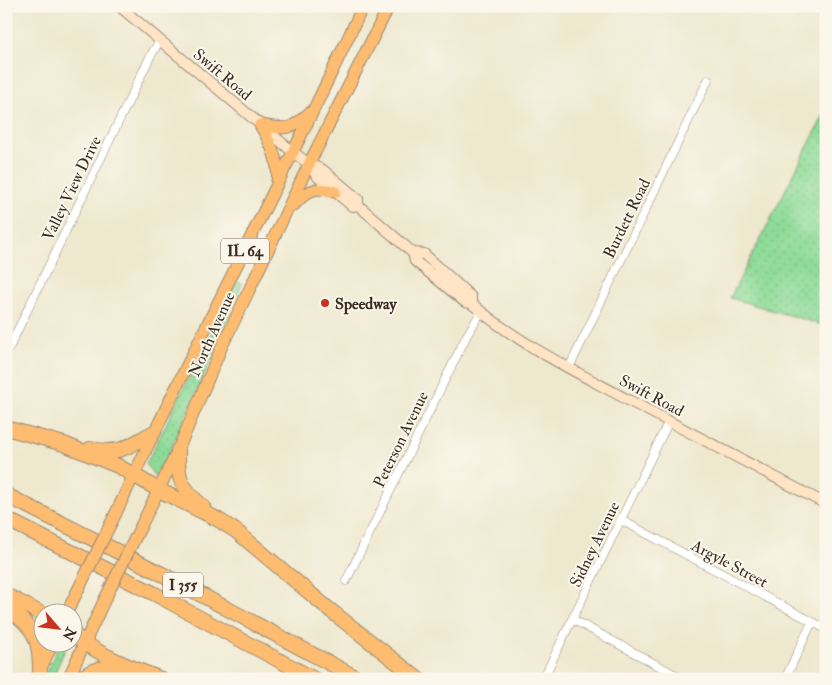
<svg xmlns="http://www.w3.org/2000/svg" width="832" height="685" font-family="'IM FELL Double Pica',serif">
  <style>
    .grass { fill: url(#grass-dots); stroke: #64825b }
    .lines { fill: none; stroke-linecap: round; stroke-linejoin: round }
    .street-casing { stroke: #948976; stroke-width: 9 }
    .secondary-casing { stroke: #948976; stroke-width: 12 }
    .primary-casing { stroke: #948976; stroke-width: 13 }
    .highway-casing { stroke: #948976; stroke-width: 16 }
    .street { stroke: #fff; stroke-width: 8 }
    .secondary { stroke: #ffe4c6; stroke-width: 10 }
    .primary { stroke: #febc70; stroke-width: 11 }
    .highway { stroke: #febc70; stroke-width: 14 }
    .primary-bridge-casing { stroke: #948976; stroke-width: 13; stroke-linecap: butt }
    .primary-bridge { stroke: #febc70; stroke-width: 11 }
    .poi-dot { fill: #c8321e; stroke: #fbf7ec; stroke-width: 2 }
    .labels { text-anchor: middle; stroke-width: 4; stroke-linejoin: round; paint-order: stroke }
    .shield { fill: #fbf7ec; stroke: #75685c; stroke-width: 1 }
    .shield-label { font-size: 15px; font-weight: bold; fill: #3b2a1e }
    .street-label { font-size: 16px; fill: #3b2a1e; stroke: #fbf7ec }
    .poi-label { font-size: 16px; font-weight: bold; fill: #3b2a1e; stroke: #fbf7ec; text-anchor: start }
  </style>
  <defs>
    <pattern id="grass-dots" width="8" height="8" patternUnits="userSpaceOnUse" patternTransform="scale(1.25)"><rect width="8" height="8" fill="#8edb98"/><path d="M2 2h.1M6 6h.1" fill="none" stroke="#7bbc83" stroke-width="1.8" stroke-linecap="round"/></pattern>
  </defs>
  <rect width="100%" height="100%" fill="#fbf7ec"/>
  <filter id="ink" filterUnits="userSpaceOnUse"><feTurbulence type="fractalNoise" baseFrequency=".02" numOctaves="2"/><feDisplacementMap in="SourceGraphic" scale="10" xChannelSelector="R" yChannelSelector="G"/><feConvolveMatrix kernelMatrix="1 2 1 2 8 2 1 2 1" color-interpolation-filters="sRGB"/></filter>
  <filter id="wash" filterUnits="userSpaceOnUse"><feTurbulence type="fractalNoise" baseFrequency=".0096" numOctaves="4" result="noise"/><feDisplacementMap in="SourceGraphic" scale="20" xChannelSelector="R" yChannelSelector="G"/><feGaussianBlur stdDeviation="1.12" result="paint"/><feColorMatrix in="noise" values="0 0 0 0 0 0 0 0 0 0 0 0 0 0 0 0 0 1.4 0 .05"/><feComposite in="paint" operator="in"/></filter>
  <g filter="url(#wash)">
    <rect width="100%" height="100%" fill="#eee8ce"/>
    <!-- grass -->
    <path class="grass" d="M826,111v215l-96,-28z
      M237,281l5,3 -11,24 -26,66 -48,104h-1l-10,-14z
      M60,643h6l1,2 -15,34h-9z"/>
  </g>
  <g filter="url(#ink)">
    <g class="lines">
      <defs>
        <path id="street" d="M9,348l141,-291 10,-17
          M569,368l139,-288
          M621,520l205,109
          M346,581l121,-246 14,-23
          M572,619l111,60
          M543,679l126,-258
          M785,679l27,-57"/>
        <path id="secondary" d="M119,6l174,146 16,12 14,6 35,29v6
          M309,165l9,12 34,29 6,-1 55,48 11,1 47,43v6
          M413,253l2,8 50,41 6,1c47,41 104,68 159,98 65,34 130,69 196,103"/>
        <path id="primary" d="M260,125c10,16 20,37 17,57
          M260,125c27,4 28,7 49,-12
          M293,206c14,-15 21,-21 42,-14
          M116,513c79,-170 168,-336 247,-507
          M141,526l37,-76 44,-104 19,-39 68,-143 80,-158
          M67,612l11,-22
          M36,679l17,-37
          M68,679l35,-76"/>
        <path id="highway" d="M6,428l58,16 54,22 41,24 58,29 19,12 94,79 88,69
          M90,449c33,6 36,-2 64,-17
          M178,450c-1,30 3,37 25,57
          M6,495l156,79 197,105
          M6,519l147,74 161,86
          M6,595l36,19
          M6,606c27,23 34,28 34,64
          M72,633c25,22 58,34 89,46
          M80,679c15,-12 27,-13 46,-10"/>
      </defs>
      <!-- street casing -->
      <use href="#street" class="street-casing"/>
      <!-- secondary casing -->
      <use href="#secondary" class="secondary-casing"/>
      <!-- primary casing -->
      <use href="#primary" class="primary-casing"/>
      <!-- highway casing -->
      <use href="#highway" class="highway-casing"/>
      <!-- street -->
      <use href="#street" class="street"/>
      <!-- secondary -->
      <use href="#secondary" class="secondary"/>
      <!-- primary -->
      <use href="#primary" class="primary"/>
      <!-- highway -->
      <use href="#highway" class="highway"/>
      <defs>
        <path id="primary-bridge" d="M78,590l38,-77
          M103,603l38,-77"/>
      </defs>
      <!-- primary-bridge casing -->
      <use href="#primary-bridge" class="primary-bridge-casing"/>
      <!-- primary-bridge -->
      <use href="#primary-bridge" class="primary-bridge"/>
    </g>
  </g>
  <!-- markers -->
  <circle class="poi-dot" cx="325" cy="303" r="5"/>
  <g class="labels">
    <!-- shield labels -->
    <g class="shield">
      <rect x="221" y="238.5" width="48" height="25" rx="4"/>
      <rect x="163" y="572.5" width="40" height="25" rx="4"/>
    </g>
    <g class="shield-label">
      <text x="245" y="256">IL 64</text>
      <text x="183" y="590">I 355</text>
    </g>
    <!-- street labels -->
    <g class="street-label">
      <text transform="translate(223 74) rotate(40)" y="6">Swift Road</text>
      <text transform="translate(71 188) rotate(-64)" y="6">Valley View Drive</text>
      <text transform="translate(626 218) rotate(-64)" y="6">Burdett Road</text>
      <text transform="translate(211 334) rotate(-66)" y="6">North Avenue</text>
      <text transform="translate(652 395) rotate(28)" y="6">Swift Road</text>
      <text transform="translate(400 439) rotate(-64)" y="6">Peterson Avenue</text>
      <text transform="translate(594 544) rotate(-64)" y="6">Sidney Avenue</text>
      <text transform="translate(730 563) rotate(28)" y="6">Argyle Street</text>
    </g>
    <!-- poi labels -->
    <g class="poi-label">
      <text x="335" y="309">Speedway</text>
    </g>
  </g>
  <!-- margin -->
  <rect width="832" height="685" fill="none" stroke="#fbf7ec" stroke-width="25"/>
  <!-- north arrow -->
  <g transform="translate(58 628) rotate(118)"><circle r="24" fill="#fbf7ec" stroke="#aea59a"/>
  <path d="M0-4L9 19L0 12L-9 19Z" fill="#c8321e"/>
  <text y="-8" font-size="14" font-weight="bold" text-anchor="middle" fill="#3b2a1e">N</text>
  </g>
</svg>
